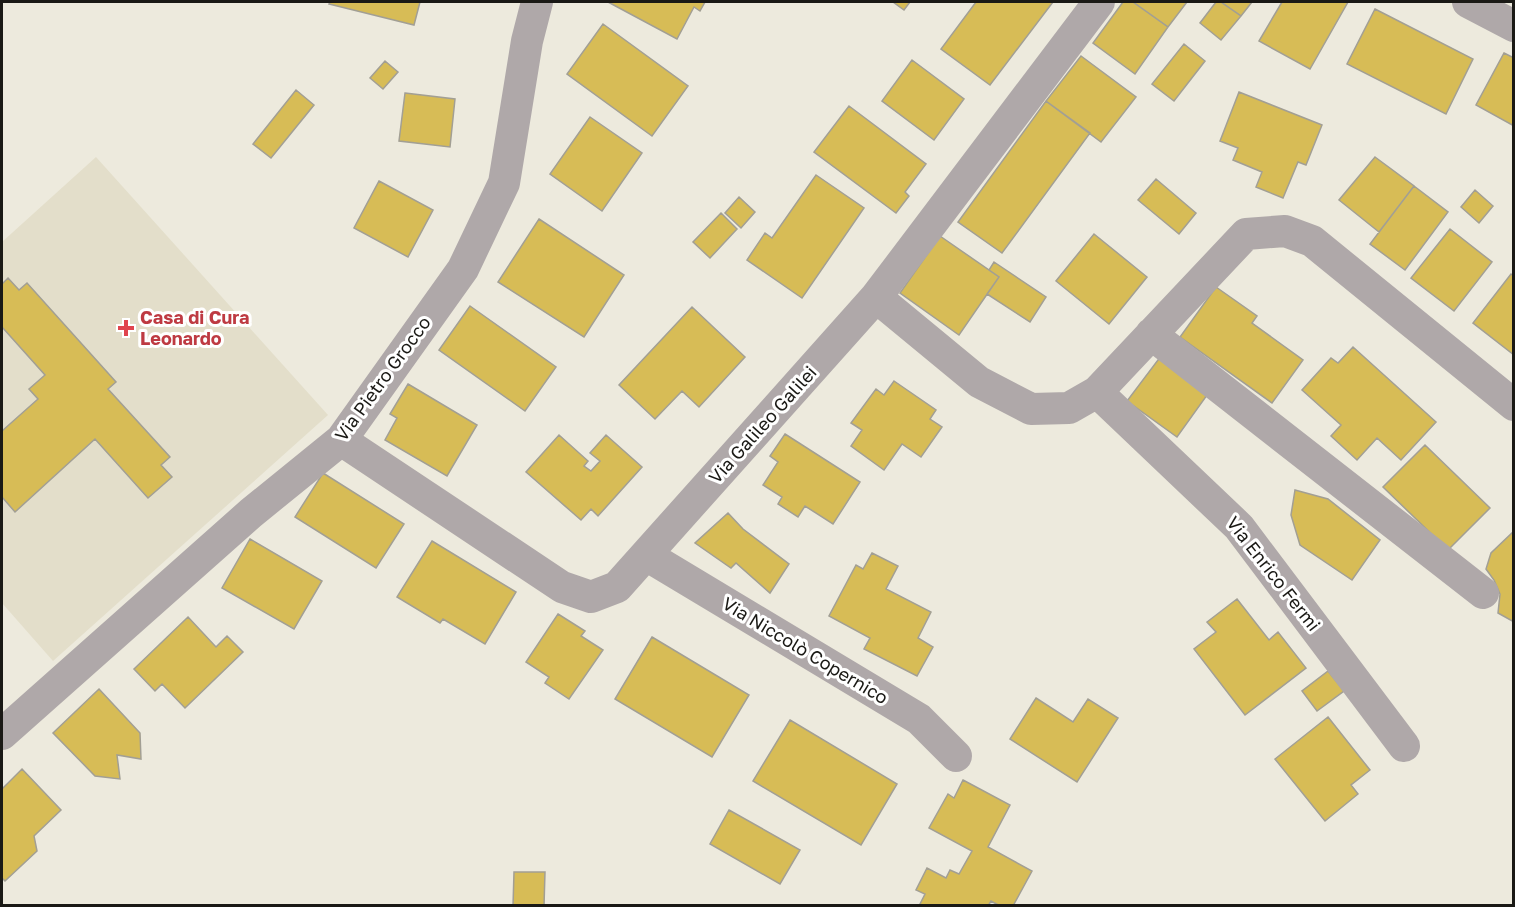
<svg xmlns="http://www.w3.org/2000/svg" width="1515" height="907" font-family="'Golos Text',sans-serif">
  <style>
    .built { fill: #e3deca }
    .building { fill: #d7bc56; stroke: #a29f94; stroke-width: 1.5 }
    .lines { fill: none; stroke-linecap: round; stroke-linejoin: round }
    .minor { stroke: #afa8a9; stroke-width: 32 }
    .health-dot { fill: #e0444e; stroke: #fff; stroke-width: 2 }
    .labels { text-anchor: middle; stroke-width: 6; stroke-linejoin: round; paint-order: stroke }
    .health-label { font-size: 18px; font-weight: bold; fill: #be3a42; stroke: #fff; text-anchor: start }
    .street-label { font-size: 18px; fill: #1a1915; stroke: #fff }
  </style>
  <rect width="100%" height="100%" fill="#edeadd"/>
  <!-- built -->
  <path class="built" d="M96,157l232,258 -275,246 -51,-58v-361z"/>
  <!-- building -->
  <path class="building" d="M330,2h90l-6,23 -85,-21z
    M608,2h97l-5,9 -6,-4 -17,32z
    M893,2h17l-6,8z
    M976,2h77l-63,83 -49,-36z
    M1123,2h10l35,25 -33,47 -42,-31z
    M1133,2h54l-19,25z
    M1216,2h5l20,14 -20,24 -21,-17z
    M1221,2h31l-11,14z
    M1282,2h66l-38,67 -51,-28z
    M1375,9l98,50 -27,55 -99,-50z
    M603,24l85,62 -36,50 -85,-62z
    M1184,44l21,17 -31,40 -22,-17z
    M1504,53l10,5v68l-38,-21z
    M1081,56l55,41 -35,45 -55,-41z
    M912,60l52,39 -30,41 -52,-39z
    M385,61l13,11 -15,17 -13,-11z
    M296,90l18,15 -43,53 -18,-14z
    M1239,92l83,33 -16,40 -8,-3 -15,36 -27,-11 6,-15 -29,-12 5,-12 -18,-7z
    M405,93l50,6 -5,48 -51,-6z
    M1046,101l44,32 -88,120 -44,-31z
    M849,106l77,58 -21,28 4,4 -13,17 -82,-61z
    M590,117l52,36 -40,58 -52,-37z
    M1375,157l39,29 -35,46 -40,-32z
    M816,175l48,33 -62,90 -55,-38 18,-27 7,5z
    M1156,179l40,34 -17,21 -41,-34z
    M379,181l54,29 -25,47 -54,-29z
    M1414,186l34,26 -43,58 -35,-26z
    M1475,190l18,16 -14,17 -18,-16z
    M739,197l16,15 -14,16 -16,-15z
    M721,213l16,16 -27,29 -17,-16z
    M539,219l85,56 -40,62 -86,-55z
    M1450,229l42,33 -38,49 -43,-33z
    M1094,234l53,43 -38,47 -53,-43z
    M940,236l59,41 -40,58 -59,-42z
    M994,262l52,35 -16,25 -43,-28 12,-17 -10,-7z
    M1511,274l3,2v79l-41,-32z
    M8,278l11,12 8,-7 89,99 -8,7 62,68 -9,8 11,12 -24,21 -53,-59 -80,73 -13,-15v-66l36,-32 -9,-10 16,-14 -43,-48v-43z
    M1216,287l41,29 -5,7 51,37 -31,43 -92,-66z
    M470,306l86,61 -31,44 -86,-61z
    M692,307l53,50 -46,50 -17,-16 -27,28 -36,-34z
    M1353,347l83,75 -35,38 -24,-22 -20,22 -26,-24 10,-11 -39,-35 29,-32 7,5z
    M1161,356l49,35 -33,46 -50,-36z
    M894,381l42,29 -6,9 12,8 -21,30 -19,-13 -18,26 -33,-24 11,-16 -11,-7 25,-34 8,6z
    M408,384l69,41 -30,51 -62,-36 12,-22 -7,-4z
    M785,434l75,48 -27,42 -28,-18 -7,11 -20,-13 4,-7 -19,-12 15,-23 -8,-6z
    M559,435l29,26 -4,5 7,5 9,-10 -10,-8 16,-18 36,32 -44,49 -7,-7 -10,11 -55,-48z
    M1425,445l65,63 -42,42 -65,-63z
    M323,473l81,51 -28,44 -81,-51z
    M1295,490l33,9 52,41 -28,40 -52,-35 -9,-30z
    M728,513l15,16 46,35 -19,29 -34,-30 -5,5 -36,-25z
    M1514,531v91l-16,-9 2,-19 -6,-14 -8,-11 5,-16z
    M250,539l72,42 -28,48 -72,-41z
    M432,541l84,51 -31,52 -42,-25 -3,4 -43,-26z
    M872,553l26,13 -12,23 45,23 -13,26 15,9 -16,29 -53,-27 6,-11 -41,-22 27,-51 7,4z
    M1237,599l32,41 9,-8 28,36 -61,47 -51,-66 22,-17 -9,-10z
    M558,614l27,17 -4,5 22,14 -34,49 -24,-16 4,-6 -23,-15z
    M188,617l28,30 11,-11 16,16 -58,56 -23,-24 -7,7 -21,-22z
    M652,637l97,58 -37,62 -97,-58z
    M1328,671l16,20 -27,20 -15,-20z
    M99,689l41,44 1,26 -24,-4 3,24 -25,-3 -42,-43z
    M1036,698l37,24 15,-23 30,19 -41,64 -67,-43z
    M1328,717l42,53 -19,15 7,9 -33,27 -50,-62z
    M790,720l107,64 -36,61 -108,-64z
    M22,769l39,41 -27,26 3,15 -32,30 -3,-3v-89z
    M963,780l47,25 -22,42 44,24 -19,35h-13l-9,-5 -3,5h-69l6,-12 -9,-4 11,-22 19,10 4,-8 9,4 13,-23 -43,-23 19,-34 6,4z
    M729,810l71,40 -20,34 -70,-40z
    M514,872h31l-1,34h-31z"/>
  <g class="lines">
    <!-- minor -->
    <path class="minor" d="M1468,2l46,24
      M876,297l103,85 52,27 38,-1 28,-16 149,-158 39,-3 27,10 202,164
      M1151,334l332,259
      M1097,392l142,135 165,219
      M341,440l221,147 29,10 26,-10 259,-290 223,-295
      M646,555l273,164 37,37
      M2,734l249,-221 90,-73 122,-171 41,-86 23,-142 10,-39"/>
  </g>
  <!-- markers -->
  <path class="health-dot" d="M123 319h6v6h6v6h-6v6h-6v-6h-6v-6h6z"/>
  <g class="labels">
    <!-- health labels -->
    <g class="health-label">
      <text x="140" y="324">Casa di Cura<tspan x="140" dy="21">Leonardo</tspan></text>
    </g>
    <!-- street labels -->
    <g class="street-label">
      <text transform="translate(383 379) rotate(-54)" y="6">Via Pietro Grocco</text>
      <text transform="translate(763 425) rotate(-48)" y="6">Via Galileo Galilei</text>
      <text transform="translate(1273 574) rotate(52)" y="6">Via Enrico Fermi</text>
      <text transform="translate(805 651) rotate(31)" y="6">Via Niccolò Copernico</text>
    </g>
  </g>
  <!-- border -->
  <rect width="1515" height="907" fill="none" stroke="#1a1915" stroke-width="6"/>
</svg>
